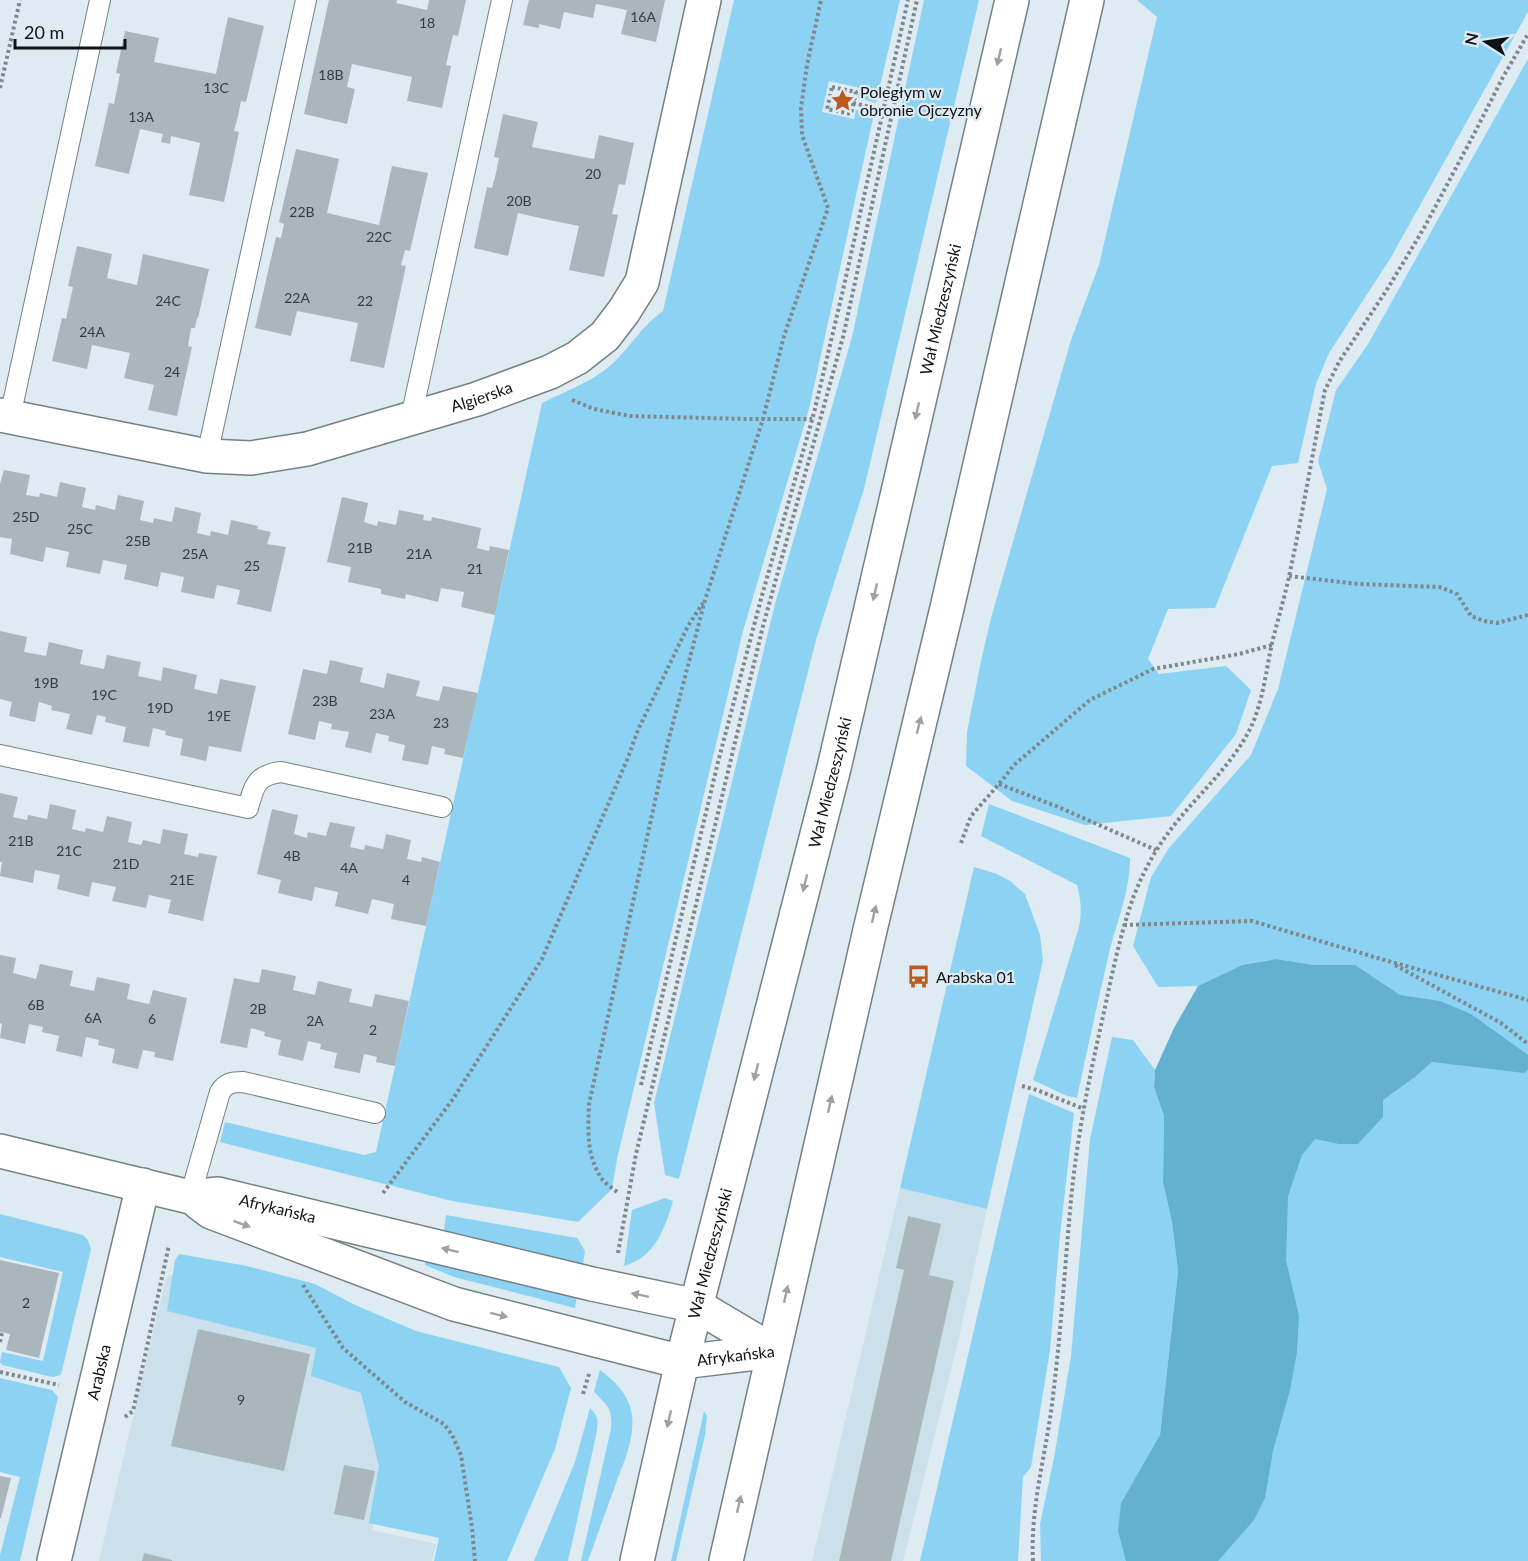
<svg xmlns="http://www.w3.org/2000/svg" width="1528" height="1561" font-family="Lato,sans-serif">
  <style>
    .built { fill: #cbe0ea }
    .green { fill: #8cd3f3 }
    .water { fill: #63b0d1 }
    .building { fill: #a9b6bc }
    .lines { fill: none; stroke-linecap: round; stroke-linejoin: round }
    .service-casing { stroke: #748086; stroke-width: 22 }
    .minor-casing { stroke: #748086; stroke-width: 36 }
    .secondary-casing { stroke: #748086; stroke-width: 36 }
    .path { stroke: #7f878c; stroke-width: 4; stroke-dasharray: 3 3; stroke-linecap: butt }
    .service { stroke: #fff; stroke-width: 20 }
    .minor { stroke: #fff; stroke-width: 33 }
    .secondary { stroke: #fff; stroke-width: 33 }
    .oneway { fill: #9fa0a1 }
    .labels { text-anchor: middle; stroke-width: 4.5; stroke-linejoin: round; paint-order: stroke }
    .number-label { font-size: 14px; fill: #353b3e }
    .poi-label { font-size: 16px; fill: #0e1214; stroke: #deebf2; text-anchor: start }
    .street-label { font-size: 16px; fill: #0e1214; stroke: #deebf2 }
  </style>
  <rect width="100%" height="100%" fill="#deebf2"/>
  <!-- built -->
  <path class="built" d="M900,1188l87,21 -28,129 -56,223h-91z
    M196,1259l217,96 -41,175 64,14 -4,17h-333l67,-283z"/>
  <!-- green -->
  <path class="green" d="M734,0h166l-24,103 -18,-5 2,-10 -31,-7 -7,31 32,7 2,-9 18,4 -65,295 -66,222 -126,528 -5,30 -34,33 -126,-21 -232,-59 5,-20 139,33 12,-3 166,-749c22,-11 51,-22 69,-38 19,-17 31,-40 52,-54z
    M924,0h55l-115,489 -48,151 -137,539 -14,-4 -11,-72 121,-499 77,-267z
    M1137,0h391v12l-138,247 -61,94 -13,31 -18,79 -26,3 -57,142 -47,1 -20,50 11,15 67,-8 25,24 -15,44 -65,82 -86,9 -73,-24 -46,-35 1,-34 14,-71 10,-43 80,-278 28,-75 58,-248z
    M1528,59v1502h-487l-1,-37 14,-66 17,-102 19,-217 22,-102 21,3 22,30 -1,17 10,29 -1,66 9,41 6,48 -18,164 154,-470 -39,-6 -33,6 -44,21 -40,1 -25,-41 18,-69 18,-29 82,-93 27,-66 49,-200 -9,-28 18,-71 32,-46z
    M989,804l141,54c0,33 -13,64 -21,95 -11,48 -22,97 -32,145l-10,-2 -34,-16 46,-153c3,-15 2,-27 -2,-42l-96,-49z
    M974,867l23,7 13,7 15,13 15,41 3,25 -56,249 -87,-21z
    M1029,1094l45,19 -14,122 -10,115 -19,117 -8,10 -5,84h-98z
    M665,1198l8,3c-9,29 -17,55 -49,65l8,-56z
    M0,1214l83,21 5,5 3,9 -30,126 -9,2 -50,-12 -2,-3 2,-10 41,9 20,-89 -63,-15z
    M446,1215l131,23 8,13 -2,13 -139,-34z
    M179,1254l68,12 68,18 38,20 63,27 143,36 12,21 -16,61 -48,112h-73l5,-23 -70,-15 10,-57 -18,-73 -50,-17 5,-28 -149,-37 8,-51z
    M426,1259l151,36 -2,13 -121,-31 -29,-12z
    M600,1370c16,12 29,25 32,45 3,24 -9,49 -17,71 -9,25 -18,50 -27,75h-7l30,-132c1,-21 -2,-22 -17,-37z
    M0,1378l52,12 6,7 -38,164h-20v-6l20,-78 -20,-5z
    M590,1408c10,10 8,14 6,28l-28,125h-34l41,-99z
    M704,1411l3,5 -2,19 -29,126h-5z"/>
  <!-- water -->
  <path class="water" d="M1276,959l38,6h41l45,30 40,6 31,13 57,41v15l-4,3 -92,-11 -16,14 -33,24v17l-25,27h-19l-24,-5 -13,16 -14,41 -2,64 13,56 -2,36 -7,38 -17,61 -8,47 -11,22 -36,41h-92l-8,-30 3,-28 39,-68 18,-164 -6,-48 -9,-41 1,-66 -10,-29 1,-17 19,-42 24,-42 44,-21z"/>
  <!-- building -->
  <path class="building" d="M329,0h68l-1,3 31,7 2,-10h37l-8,36 -5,-1 -7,30 5,1 -9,42 -35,-7 5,-24 -60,-13 -5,23 8,2 -8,35 -43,-10z
    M529,0h136l-9,42 -35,-8 6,-24 -31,-6 -3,14 -29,-6 -4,17 -21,-5v4l-16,-3z
    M228,17l36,9 -18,76 -5,-1 -3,15 -4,15 5,1 -15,70 -35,-7 11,-52 -29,-7 -1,8 -9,-2 2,-8 -23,-5 -11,45 -34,-8 14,-63 5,1 6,-30 -4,-1 9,-42 34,7 -5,24 62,12z
    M503,114l35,8 -6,25 62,12 5,-24 35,8 -9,42 -6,-1 -7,30 6,1 -14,62 -35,-7 10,-44 -30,-6 -31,-7 -10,43 -34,-8 13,-61 5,1 4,-15 3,-15 -5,-1z
    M296,149l43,10 -12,54 52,12 13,-59 36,7 -18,78 -5,-1 -4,15 5,1 -22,102 -34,-7 8,-38 -61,-12 -6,25 -36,-8 21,-91 5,1 3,-14 -5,-2z
    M77,246l35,8 -5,24 30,7 6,-31 66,15 -11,49h-1l-2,10h-4l-3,18 4,1 -15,69 -29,-6 6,-25 -30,-7 6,-25 -38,-8 -5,24 -35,-8 10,-43 4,1 3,-14 4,-18 -5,-1z
    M4,470l26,5 -4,20 13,2 1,-4 17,4 3,-15 26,6 -4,19 13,3 1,-5 19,5 3,-15 26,6 -4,19 13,3 1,-5 18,4 3,-15 26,6 -4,20 13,3 1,-5 17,4 3,-15 27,6 -1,3 14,3 -4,12 19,3 -15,65 -34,-8 3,-14 -23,-5 -3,14 -33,-7 3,-15 -23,-5 -3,15 -34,-8 3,-14 -24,-5 -3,14 -34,-7 3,-15 -23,-5 -3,15 -33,-8 2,-15 -12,-2v-53z
    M342,497l26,6 -4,19 13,4 1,-5 18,4 3,-15 25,5 -1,5 8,1 1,-4 49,11 -4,20 12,3 1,-5 19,4 -14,65 -34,-8 3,-15 -23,-4 -3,14 -32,-8 -1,5 -24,-5v-5l-33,-7 3,-15 -24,-5z
    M0,631l27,6 -3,15 22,4 3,-14 34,8 -3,14 24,5 3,-14 34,7 -3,14 23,5 2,-14 34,8 -3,14 23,5 3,-15 36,7 -15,66 -32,-6 -3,15 -26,-6 3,-16 -18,-4 1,-4 -13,-3 -4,19 -26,-5 3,-15 -21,-5 1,-5 -9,-2 -5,20 -26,-6 4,-15 -19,-4 1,-4 -13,-4 -4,20 -26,-6 3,-14 -12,-3z
    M330,660l33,8 -3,14 24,6 3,-15 33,8 -4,15 23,5 4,-15 35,7 -15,65 -19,-4 1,-5 -13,-3 -4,19 -26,-5 3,-15 -17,-4 1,-5 -13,-3 -5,20 -26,-6 4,-15 -18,-3 1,-5 -13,-3 -4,19 -27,-6 15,-65 24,5z
    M0,793l18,4 -5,20 14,3 1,-5 19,4 3,-15 26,6 -4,19 13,3 1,-4 17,4 4,-16 25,6 -4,20 13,3 2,-5 17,4 3,-15 25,5 -4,20 14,3 1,-4 18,3 -14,65 -35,-8 3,-13 -22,-5 -3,13 -34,-7 4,-14 -24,-5 -3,15 -32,-8 3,-14 -25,-5 -2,13 -33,-7 2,-14h-2z
    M272,809l26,6 -4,19 13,4 1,-6 18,4 4,-14 25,5 -5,20 14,3 1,-5 18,4 3,-15 25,6 -4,19 14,3 1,-5 18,5 -14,64 -35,-7 3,-15 -22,-5 -4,15 -33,-8 3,-14 -23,-5 -3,14 -34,-8 3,-13 -24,-6z
    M0,955l16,3 -3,15 23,6 4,-15 33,7 -3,15 24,5 3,-14 33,7 -3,15 22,5 4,-14 34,8 -14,63 -19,-4 1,-5 -12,-2 -5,19 -26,-6 3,-14 -17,-4 1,-5 -13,-3 -4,20 -26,-6 3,-15 -17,-4 1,-5 -14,-3 -4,20 -25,-6 2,-14 -2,-1z
    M262,969l34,7 -3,14 22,5 3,-14 34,8 -3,13 23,5 3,-13 34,7 -14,65 -19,-4 1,-5 -13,-3 -4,19 -26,-5 3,-15 -17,-4 1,-5 -13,-3 -5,20 -25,-6 3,-15 -17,-4 1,-4 -14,-4 -4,20 -27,-5 14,-65 25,5z
    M908,1216l33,8 -12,51 25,6 -63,280h-52l65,-291 -8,-2z
    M0,1260l59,13 -20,85 -33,-8 4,-16 -10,-2z
    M198,1329l112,25 -26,117 -113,-25z
    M344,1465l31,6 -11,49 -30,-6z
    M0,1476l11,2 -10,40h-1z
    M144,1553l28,7v1h-30z"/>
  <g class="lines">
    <defs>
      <path id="service" d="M10,417l90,-417
        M411,418l91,-418
        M207,456l99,-456
        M0,755l248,53c6,-22 8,-33 33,-36l161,35
        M190,1197l30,-105c6,-9 12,-10 23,-10l132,31"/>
      <g id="minor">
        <path id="s1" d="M0,415l207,41 44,2 56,-9 170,-50 73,-27 27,-14 28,-22 19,-25 18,-29 62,-282"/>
        <path id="s2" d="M0,1151l190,46 28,-3 374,90 105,22 76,45"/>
        <path id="s3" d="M199,1203l12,9 243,92 228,58 91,-11"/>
        <path id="s4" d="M54,1561l89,-376"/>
      </g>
      <g id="secondary">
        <path id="s5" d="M637,1561l45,-199 152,-594 178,-768"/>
        <path d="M726,1561l144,-631 77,-322 140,-608"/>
      </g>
    </defs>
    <!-- service casing -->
    <use href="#service" class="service-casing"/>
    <!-- minor casing -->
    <use href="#minor" class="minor-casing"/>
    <!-- secondary casing -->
    <use href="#secondary" class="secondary-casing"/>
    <!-- path -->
    <path class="path" d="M832,87l24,5 -5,22 -24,-5z
      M0,88l20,-88
      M853,103l30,7
      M572,400l22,9 36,7 116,3h66
      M1289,576l69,8 82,3 17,7 14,22 13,5 13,2 31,-8
      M999,784l57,22 100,44
      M961,843l10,-27 28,-32 15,-19 76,-65 63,-31 86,-15 33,-9
      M1124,925l128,-4 136,40 140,39
      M1395,965l106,58 27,21
      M641,1085l77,-323 43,-163 53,-186 29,-123 65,-290
      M1022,1086l15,4 47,19
      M617,1192c-5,-4 -11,-8 -15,-13 -16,-23 -14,-49 -13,-75l78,-358 38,-146 58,-181 21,-83 44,-128 -26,-73 -1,-27 6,-43 14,-65
      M383,1193l70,-94 89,-140 85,-199 11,-30 50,-104 15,-23
      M618,1253l18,-99 127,-528 80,-289 74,-337
      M303,1285l40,63 62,54 39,22 8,11 9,20 11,73 3,33
      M0,1342l2,-9
      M0,1372l59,13
      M583,1394l6,-20
      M125,1417l8,-6 36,-166
      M1033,1561c-3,-56 14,-110 20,-165 8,-65 12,-131 18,-196 6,-64 19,-126 33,-188 8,-38 16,-77 29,-114 11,-29 26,-55 46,-79 25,-30 55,-57 72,-92 12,-26 15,-56 21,-84 6,-24 13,-47 18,-71 13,-61 23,-121 35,-182l14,-28 49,-74 36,-60 50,-94 29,-57 25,-43"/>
    <!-- service -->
    <use href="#service" class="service"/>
    <!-- minor -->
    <use href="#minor" class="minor"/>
    <!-- secondary -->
    <use href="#secondary" class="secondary"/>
  </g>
  <!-- one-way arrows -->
  <defs><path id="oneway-solid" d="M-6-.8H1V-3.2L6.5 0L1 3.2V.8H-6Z" transform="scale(1.5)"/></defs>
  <g class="oneway">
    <use href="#oneway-solid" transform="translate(999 57) rotate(103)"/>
    <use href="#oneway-solid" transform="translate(917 411) rotate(103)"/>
    <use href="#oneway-solid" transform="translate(875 592) rotate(103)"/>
    <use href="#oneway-solid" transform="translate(919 725) rotate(-76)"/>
    <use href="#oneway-solid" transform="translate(805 883) rotate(104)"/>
    <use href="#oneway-solid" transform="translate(874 914) rotate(-77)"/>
    <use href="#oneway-solid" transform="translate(756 1072) rotate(104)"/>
    <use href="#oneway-solid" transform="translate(830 1104) rotate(-77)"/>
    <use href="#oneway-solid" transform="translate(242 1224) rotate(20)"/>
    <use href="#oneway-solid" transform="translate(450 1250) rotate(-166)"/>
    <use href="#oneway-solid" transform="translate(786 1294) rotate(-77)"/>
    <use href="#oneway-solid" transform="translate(640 1295) rotate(-168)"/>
    <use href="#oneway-solid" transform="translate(499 1315) rotate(14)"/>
    <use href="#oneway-solid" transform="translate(669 1419) rotate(103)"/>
    <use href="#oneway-solid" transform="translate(739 1504) rotate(-77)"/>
  </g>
  <!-- icons -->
  <defs>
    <symbol id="sight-bare" viewBox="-9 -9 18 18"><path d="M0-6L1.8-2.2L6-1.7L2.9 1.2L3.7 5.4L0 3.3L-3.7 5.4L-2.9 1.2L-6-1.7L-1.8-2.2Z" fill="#bd5b1e" stroke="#deebf2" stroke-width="2.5" paint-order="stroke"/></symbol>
    <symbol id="bus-bare" viewBox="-9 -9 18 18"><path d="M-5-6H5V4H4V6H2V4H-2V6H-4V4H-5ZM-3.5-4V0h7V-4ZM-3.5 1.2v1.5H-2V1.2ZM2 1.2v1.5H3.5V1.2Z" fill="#bd5b1e" stroke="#deebf2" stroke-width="2.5" paint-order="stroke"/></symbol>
  </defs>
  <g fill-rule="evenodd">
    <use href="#sight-bare" x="826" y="84" width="33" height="33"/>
    <use href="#bus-bare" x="902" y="960" width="33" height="33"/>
  </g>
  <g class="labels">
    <!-- number labels -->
    <g class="number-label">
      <text x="643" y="22">16A</text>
      <text x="427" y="28">18</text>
      <text x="331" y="80">18B</text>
      <text x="216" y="93">13C</text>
      <text x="141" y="122">13A</text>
      <text x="593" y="179">20</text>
      <text x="519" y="206">20B</text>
      <text x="302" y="217">22B</text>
      <text x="379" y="242">22C</text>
      <text x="297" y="303">22A</text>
      <text x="168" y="306">24C</text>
      <text x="365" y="306">22</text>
      <text x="92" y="337">24A</text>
      <text x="172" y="377">24</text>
      <text x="26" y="522">25D</text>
      <text x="80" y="534">25C</text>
      <text x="138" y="546">25B</text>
      <text x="360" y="553">21B</text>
      <text x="195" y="559">25A</text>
      <text x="419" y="559">21A</text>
      <text x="252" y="571">25</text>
      <text x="475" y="574">21</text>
      <text x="46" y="688">19B</text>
      <text x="104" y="700">19C</text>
      <text x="325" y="706">23B</text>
      <text x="160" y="713">19D</text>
      <text x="382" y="719">23A</text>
      <text x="219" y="721">19E</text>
      <text x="441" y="728">23</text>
      <text x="21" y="846">21B</text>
      <text x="69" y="856">21C</text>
      <text x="292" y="861">4B</text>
      <text x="126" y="869">21D</text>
      <text x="349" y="873">4A</text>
      <text x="182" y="885">21E</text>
      <text x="406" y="885">4</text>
      <text x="36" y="1010">6B</text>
      <text x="258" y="1014">2B</text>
      <text x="93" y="1023">6A</text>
      <text x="152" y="1024">6</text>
      <text x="315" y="1026">2A</text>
      <text x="373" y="1035">2</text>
      <text x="26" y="1308">2</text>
      <text x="241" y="1405">9</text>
    </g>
    <!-- poi labels -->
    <g class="poi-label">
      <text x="860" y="98">Poległym w<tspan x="860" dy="18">obronie Ojczyzny</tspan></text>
      <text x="936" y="983">Arabska 01</text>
    </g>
    <!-- street labels -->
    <g class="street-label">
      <text dy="6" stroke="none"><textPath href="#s5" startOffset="1288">Wał Miedzeszyński</textPath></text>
      <text dy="6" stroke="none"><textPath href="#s1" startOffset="494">Algierska</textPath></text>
      <text dy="6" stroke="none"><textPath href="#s5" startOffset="802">Wał Miedzeszyński</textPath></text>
      <text dy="6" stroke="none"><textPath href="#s2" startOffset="285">Afrykańska</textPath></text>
      <text dy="6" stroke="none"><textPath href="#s5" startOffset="316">Wał Miedzeszyński</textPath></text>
      <text dy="6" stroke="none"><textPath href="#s3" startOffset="564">Afrykańska</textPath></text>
      <text dy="6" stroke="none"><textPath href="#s4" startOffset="194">Arabska</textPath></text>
    </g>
  </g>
  <!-- north arrow -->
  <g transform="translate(1486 42) rotate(282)" stroke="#deebf2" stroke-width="4.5" paint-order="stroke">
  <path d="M0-4.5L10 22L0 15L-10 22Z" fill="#0e1214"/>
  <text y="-9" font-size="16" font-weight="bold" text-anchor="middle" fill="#0e1214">N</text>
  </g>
  <!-- scale -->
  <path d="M15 39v9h110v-9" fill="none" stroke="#0e1214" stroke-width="3"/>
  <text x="24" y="39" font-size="18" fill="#0e1214" stroke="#deebf2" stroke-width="4.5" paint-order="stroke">20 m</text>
</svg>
